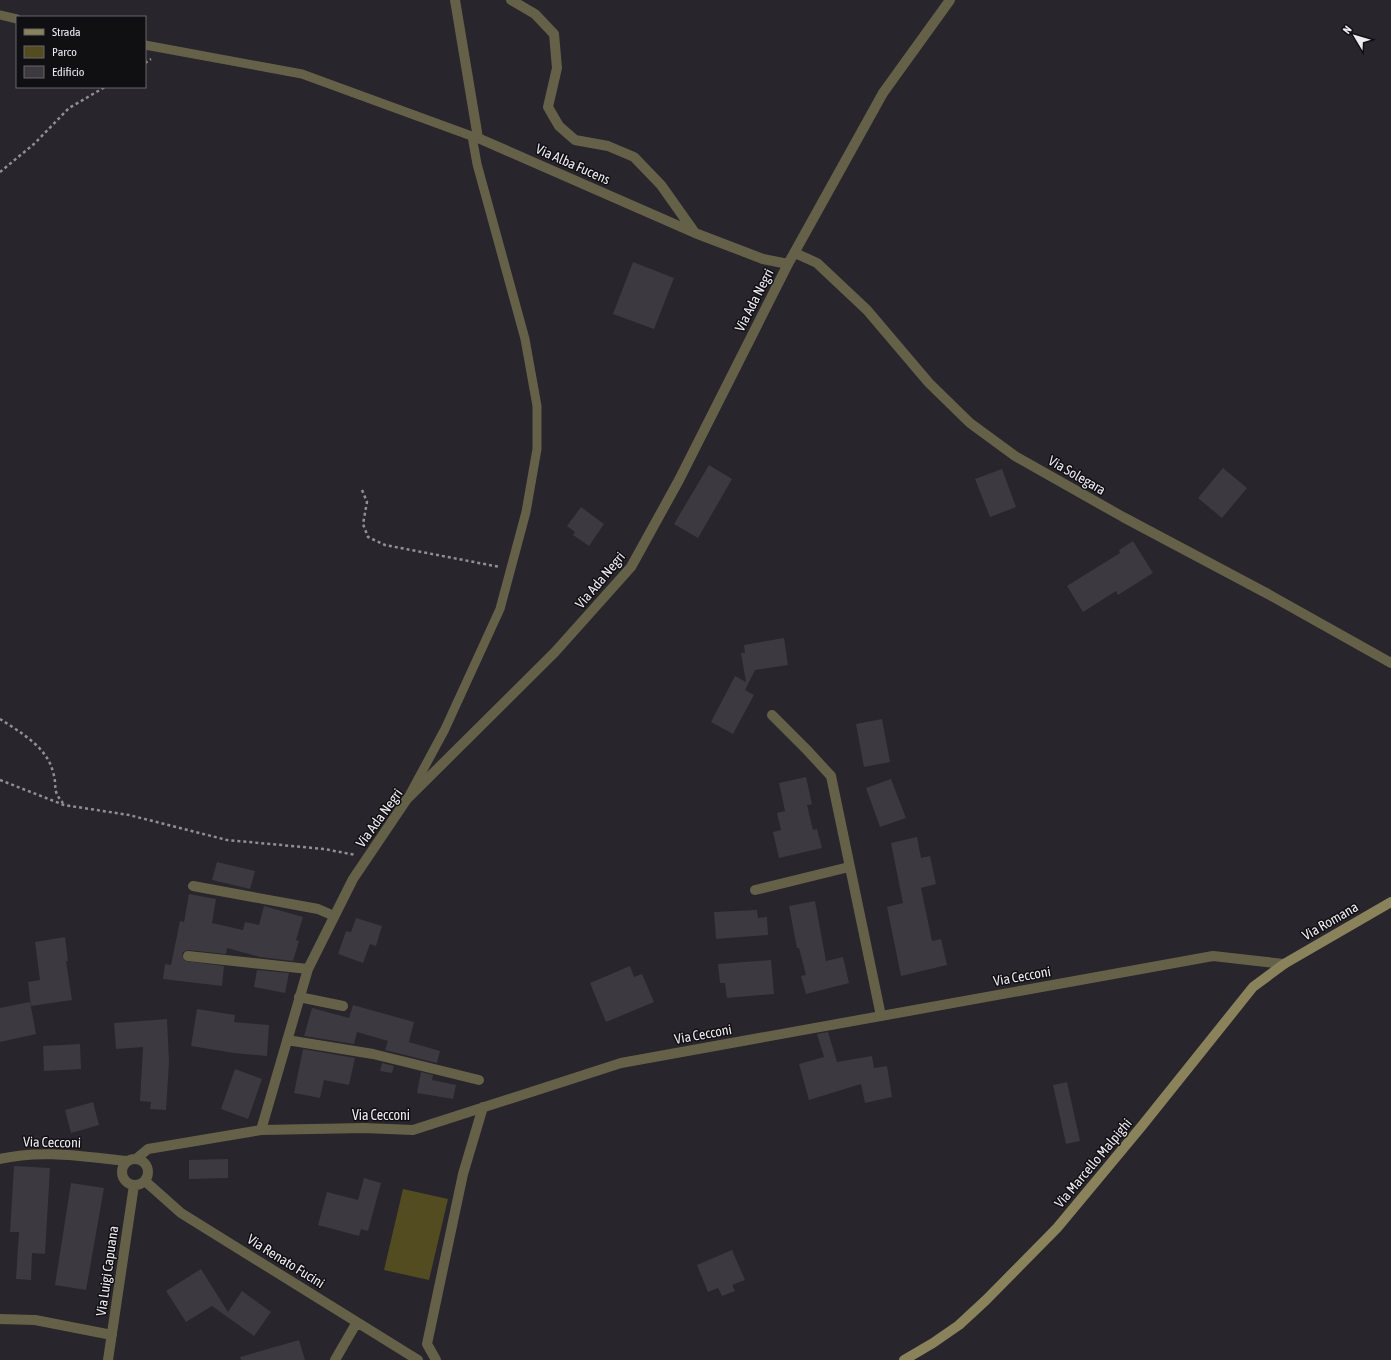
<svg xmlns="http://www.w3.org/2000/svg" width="1391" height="1360" font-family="'Asap Condensed',sans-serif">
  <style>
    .green { fill: #544c21 }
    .building { fill: #3c3941 }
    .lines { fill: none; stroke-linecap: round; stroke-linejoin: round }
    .path { stroke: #918f95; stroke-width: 2.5; stroke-dasharray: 3 3; stroke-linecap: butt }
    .lane { stroke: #656149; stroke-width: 9 }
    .street { stroke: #656149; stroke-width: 10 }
    .secondary { stroke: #89825b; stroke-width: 10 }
    .labels { text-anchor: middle; stroke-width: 3; stroke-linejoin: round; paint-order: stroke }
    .street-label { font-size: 14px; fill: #edebf0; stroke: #100f12 }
  </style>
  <rect width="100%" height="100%" fill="#28252c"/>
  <!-- green -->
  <path class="green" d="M403,1189l45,10 -19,81 -45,-10z"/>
  <!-- building -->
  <path class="building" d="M633,262l41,16 -20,51 -41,-15z
    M709,465l23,14 -34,59 -24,-14z
    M1223,468l24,20 -25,30 -24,-20z
    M1002,469l14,38 -26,10 -15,-38z
    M581,507l23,17 -15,22 -16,-11 2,-3 -8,-6z
    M1133,541l20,32 -35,22 -2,-4 -33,21 -16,-26 53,-33 -1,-3z
    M784,638l4,27 -33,5 -10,20 9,5 -21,39 -22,-12 24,-46 11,6 -5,-29h4l-1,-8z
    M882,719l8,43 -26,5 -8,-43z
    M806,777l6,27 -5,1 6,25 4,-1 5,19 -43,10 -6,-26 8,-2 -4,-17 8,-2 -6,-28z
    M891,779l15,39 -26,9 -14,-39z
    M917,837l4,21 9,-2 6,28 -15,4 11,53 9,-2 6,26 -46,11 -14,-69 16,-4 -12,-60z
    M217,862l38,9 -5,18 -38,-9z
    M189,894l27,5 -4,24 31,7 2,-8 14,3 5,-19 39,11 -7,23 3,1 -6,20 -33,-4 -33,-9 -1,6 -38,-4 -5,2 -1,3 3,6 39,5 -2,20 -59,-7 2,-15 6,1 9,-44 4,1z
    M815,901l11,60 17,-4 6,26 -43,11 -5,-18 5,-1 -7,-27h-2l-8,-42z
    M757,910l1,8 9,-1 1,18 -52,4 -2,-27z
    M356,918l26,8 -6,20 -6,-2 -7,19 -25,-9 8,-23 5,1z
    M65,937l3,24h-2l6,39 -41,6 -3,-24 12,-2 -5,-38z
    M771,960l3,34 -47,4 -2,-15h-5l-2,-19z
    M630,966l4,11 8,-3 12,28 -48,20 -16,-39z
    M257,970l32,3 -4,20 -31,-6z
    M30,1002l6,32 -36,8v-34z
    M353,1005l61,17 -5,20 31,9 -3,12 -52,-13 3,-9 -31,-9 -3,12 -50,-8 8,-28 37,10z
    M197,1009l38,6 -1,7 35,3 -2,31 -33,-3 -43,-7z
    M167,1019l2,43 -3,48 -16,-1 1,-7 -11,-1 3,-54 -27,2 -2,-26z
    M828,1032l9,30 35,-6 2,12 13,-2 5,31 -27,6 -4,-19 -52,16 -10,-36 25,-7 -7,-23z
    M80,1044l1,25 -37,2 -1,-25z
    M303,1049l52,9 -6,27 -25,-5 -4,18 -26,-5z
    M382,1063l12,3 -2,7 -12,-2z
    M235,1069l27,10 -14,40 -27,-10z
    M421,1072l12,3 -1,5 24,5 -3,14 -36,-6z
    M1067,1082l13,59 -14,3 -13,-59z
    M93,1102l6,23 -28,8 -6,-23z
    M228,1159v19l-39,1v-19z
    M14,1166l36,2 -5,86 -13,-1 -1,27 -15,-1 3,-47h-9z
    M364,1178l17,5 -13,48 -7,-2 -2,7 -41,-11 9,-33 31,8z
    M71,1183l33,5 -18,102 -31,-5z
    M732,1250l13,30 -13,5 3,6 -13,5 -4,-8 -10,4 -11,-27z
    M201,1269l27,43 14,-21 29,21 -17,24 -42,-30 -26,16 -20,-31z
    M299,1340l6,20h-64l-1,-3z"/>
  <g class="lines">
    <!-- path -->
    <path class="path" d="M145,63l6,-4
      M0,172l34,-28 35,-36 36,-21
      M362,490l5,12 -4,22 5,13 17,8 115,22
      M0,719c20,13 47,28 53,53 5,16 -2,17 10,31
      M0,780l64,25 65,10 98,25 97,9 32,6"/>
    <!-- lane -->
    <path class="lane" d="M0,15l17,4
      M145,45l157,29 175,64
      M410,794l35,-65 55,-120 26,-97 11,-63v-43l-12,-67 -48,-175 -5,-28"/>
    <!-- street -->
    <path class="street" d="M455,0l23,138 217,95 68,26 25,5
      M511,0l24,14 19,20 3,34 -9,39 11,19 16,14 33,6 26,11 27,28 34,48
      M795,253l22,10 50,47 62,73 41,40 45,33 108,61 145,77 123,69
      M772,715l35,35 24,26 50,240
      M193,886l125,23 16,7
      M755,890l94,-23
      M188,956l120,13
      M299,997l44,9
      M287,1040l86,14 106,26
      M261,1130l47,-161 45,-90 54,-80 148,-147 76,-85 48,-87 109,-216 95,-171 67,-93
      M122 1172a13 13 0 1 1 26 0a13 13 0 1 1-26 0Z
      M0,1159c41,-10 86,-2 128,2
      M136,1159l12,-10 113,-19 103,-2 49,2 208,-67 592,-107 71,8
      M145,1181l36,32 237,147
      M0,1319l35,1 77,15
      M108,1360l26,-175
      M335,1360l22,-38
      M436,1360l-9,-16 36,-170 20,-67"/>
    <!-- secondary -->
    <path class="secondary" d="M904,1360l29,-17 26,-18 27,-25 71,-72 84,-101 112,-140 31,-23 107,-62"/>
  </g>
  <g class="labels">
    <!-- street labels -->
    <g class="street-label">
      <text transform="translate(573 164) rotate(24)" y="5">Via Alba Fucens</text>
      <text transform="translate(754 300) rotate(-63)" y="5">Via Ada Negri</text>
      <text transform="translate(1077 475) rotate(30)" y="5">Via Solegara</text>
      <text transform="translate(600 580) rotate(-50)" y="5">Via Ada Negri</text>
      <text transform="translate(379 818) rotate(-54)" y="5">Via Ada Negri</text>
      <text transform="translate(1330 921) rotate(-30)" y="5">Via Romana</text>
      <text transform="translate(1022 976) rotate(-10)" y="5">Via Cecconi</text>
      <text transform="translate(703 1034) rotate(-10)" y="5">Via Cecconi</text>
      <text x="381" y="1120">Via Cecconi</text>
      <text transform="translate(52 1142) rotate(1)" y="5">Via Cecconi</text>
      <text transform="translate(1093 1163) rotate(-50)" y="5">Via Marcello Malpighi</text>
      <text transform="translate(286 1261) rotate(32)" y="5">Via Renato Fucini</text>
      <text transform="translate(107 1271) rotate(-82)" y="5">Via Luigi Capuana</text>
    </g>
  </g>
  <!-- legend -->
  <rect x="16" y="16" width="130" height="72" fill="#100f12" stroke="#68676b"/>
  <rect x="24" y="29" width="20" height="6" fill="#89825b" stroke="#68676b"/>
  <text x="52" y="36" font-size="12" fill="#edebf0">Strada</text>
  <rect x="24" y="46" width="20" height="12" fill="#544c21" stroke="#68676b"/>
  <text x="52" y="56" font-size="12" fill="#edebf0">Parco</text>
  <rect x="24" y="66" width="20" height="12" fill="#3c3941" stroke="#68676b"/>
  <text x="52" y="76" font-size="12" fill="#edebf0">Edificio</text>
  <!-- north arrow -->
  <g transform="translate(1355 36) rotate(308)" stroke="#100f12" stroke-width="3" paint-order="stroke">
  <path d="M0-3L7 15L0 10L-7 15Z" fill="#edebf0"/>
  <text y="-6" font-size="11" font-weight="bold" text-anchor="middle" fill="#edebf0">N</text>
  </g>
</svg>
